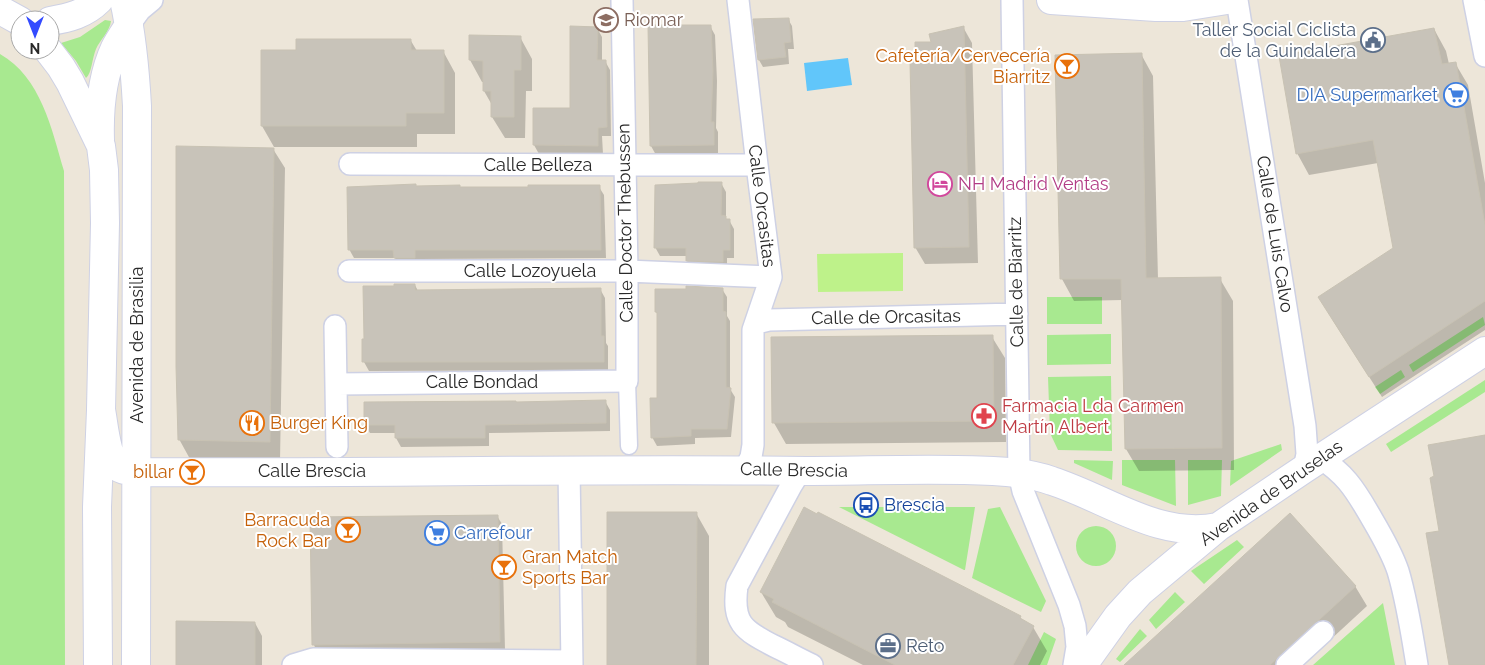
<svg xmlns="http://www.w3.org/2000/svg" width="1485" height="665" font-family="Raleway,sans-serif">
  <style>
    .green { fill: #a8e990 }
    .pitch { fill: #bef28a }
    .water { fill: #61c6fa }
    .shadow { fill: #0003 }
    .building { fill: #c8c3b9; stroke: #c8c2b3 }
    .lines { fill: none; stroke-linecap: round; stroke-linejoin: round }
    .pedestrian-casing { stroke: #ced1e4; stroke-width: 19 }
    .minor-casing { stroke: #ced1e4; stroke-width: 24 }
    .tertiary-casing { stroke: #ced1e4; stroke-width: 30 }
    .pedestrian { stroke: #fff; stroke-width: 16 }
    .minor { stroke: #fff; stroke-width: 21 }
    .tertiary { stroke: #fff; stroke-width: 28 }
    .labels { text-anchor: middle; stroke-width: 4; stroke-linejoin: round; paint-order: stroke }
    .education-label { font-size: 18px; fill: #785e54; stroke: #fff; text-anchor: start }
    .service-label { font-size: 18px; fill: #4e5e75; stroke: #fff; text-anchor: end }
    .food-label { font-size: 18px; fill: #c56008; stroke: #fff; text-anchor: end }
    .shop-label { font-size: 18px; fill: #366cbe; stroke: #fff; text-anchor: end }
    .street-label { font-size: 18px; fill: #292929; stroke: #fff }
    .hotel-label { font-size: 18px; fill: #b23c85; stroke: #fff; text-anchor: start }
    .health-label { font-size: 18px; fill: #be3a42; stroke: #fff; text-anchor: start }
    .transit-label { font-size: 18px; fill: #164399; stroke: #fff; text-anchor: start }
  </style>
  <rect width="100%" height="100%" fill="#ede6d9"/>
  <!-- green -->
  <path class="green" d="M105,20l6,1c-1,10 -11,19 -15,28 -4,9 -4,24 -10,29l-10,-17 -15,-18 19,-6z
    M0,54c41,23 52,76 64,117l1,494h-65z
    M1047,297h55v27h-55z
    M1483,317l2,8 -72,47 -4,-7z
    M1111,334v30l-64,1v-30z
    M1401,370l4,7 -25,17 -5,-7z
    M1111,376l1,75 -54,-1 -8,-17 -2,-56z
    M1485,380v12l-94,60 -5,-8z
    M1281,444l1,6 -52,36 1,-25z
    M1074,460l39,1 -1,19 -38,-17z
    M1122,460h53l1,46 -54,-21z
    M1188,460h34l-1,36 -33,9z
    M839,507h136l-10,63h-1z
    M1000,507l46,94 -5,11 -69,-34 16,-69z
    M1076 546a20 20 0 1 1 40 0a20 20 0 1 1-40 0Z
    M1237,540l7,7 -40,37 -13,-13z
    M1175,592l10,10 -29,27 -7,-9z
    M1383,603l12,62h-82z
    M1140,629l7,7 -27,26 -4,-3z
    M1044,632l12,7 -9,26h-19z"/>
  <!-- pitch -->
  <path class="pitch" d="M903,253v38l-85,1 -1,-38z"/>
  <!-- water -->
  <path class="water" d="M848,58l4,27 -45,6 -3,-28z"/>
  <!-- shadow -->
  <path class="shadow" d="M788,19l4,7 2,23h-6l1,15 -26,3 -4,-7z
    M649,26h61l5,9 2,46 -1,47 2,4v22l-62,1 -5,-9z
    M963,27l9,16 6,220 -53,1 -10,-17 2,-185 16,-19z
    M597,28l5,9v24h3l5,9 1,66h-9l1,18h-64l-5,-9 37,-36z
    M1434,29l12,22 3,13 6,-1 13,22 17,98v147l-103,67 -50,-78 62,-71 -16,-85 -69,12 -12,-22z
    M520,37l12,22v32h-6l-1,47h-20l-13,-21v-12l-8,-14v-9h-2l-12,-22z
    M411,41l6,10h26l12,22v61h-38v13h-143l-12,-21 35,-75z
    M1141,54l12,22 5,203h62l13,22 1,169 -95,1 -13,-22 -3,-149 -49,1 -12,-22z
    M273,149l12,19 -5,293 -90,-2 -11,-20z
    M721,183l5,9v27l3,1 5,9v29h-7v13l-35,-2 -5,-8 1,-5h-28l-5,-9z
    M599,187l5,8 2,63 -187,1v8h-19l-5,-9h-41l-5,-9 111,-61z
    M415,285l3,6 182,-2 5,9 1,45 2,3v24l-239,1 -5,-9 31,-75z
    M722,289l5,8v19l3,5v68l5,8 -4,40 -36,1v6l-38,2 -5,-9 6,-38v-84l-2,-3z
    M992,337l13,21 1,84 -220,2 -12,-21 -1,-85z
    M605,401l5,9v21l-121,2v13l-88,1 -5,-9v-5h-26l-5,-8 151,-22z
    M696,513l13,23v129h-101z
    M497,516l5,8 3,126 -187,4 -4,-9 -3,-127z
    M1355,586l12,20 -64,59h-177z
    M761,592l259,25 3,5 10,5 14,24 -7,14h-177l-75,-38 -3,-5 -9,-5z
    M255,623l7,13v29h-85z"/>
  <!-- building -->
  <path class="building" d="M789,18l2,24 -7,1 2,14 -28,3 -5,-41z
    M648,25h63l2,46 -2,51h3v23l-64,1z
    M570,26l28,1 -1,33h9l1,67 -9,1v18l-65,-1v-37h37z
    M964,26l5,221 -55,1 -4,-187h5v-19h16l-2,-8z
    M1434,28l8,36 14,-2 29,163v76l-116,76 -51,-80 75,-49 -20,-108 -77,14 -17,-98z
    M469,35l52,1v34h-7v47h-23v-26h-8v-30l-14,-1z
    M296,39h115v11h33v63h-38v13h-145v-76h35z
    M1142,53l4,225 75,-1 1,171 -97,1 -4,-170h-61l-5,-224z
    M176,146l98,2 -4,294 -92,-2 -2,-74z
    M698,182h24l-1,33 5,1v3h4v31h-7v12l-37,-1v-13h-32l1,-63 43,-2z
    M416,184v2l44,-1v2h68v-2h72l1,65h-186v8h-21l-1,-8h-45l-1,-63z
    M394,284h21v6l186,-2v48h3v26h-242v-23h2l-1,-53h31z
    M686,286l37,2v23l3,1v75l5,1 -4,41h-36v7l-40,2 -1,-40h7v-86h-2v-23h31z
    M993,335l1,86 -222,2 -1,-86z
    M606,400v23l-121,2v13h-90v-13h-31v-23l152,-1v1z
    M1485,435v230h-36l-23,-132 13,-2 -9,-53 4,-2 -6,-31z
    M804,507l13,7 1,-2 203,104 -1,2 14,8 -21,39h-118l-123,-63 2,-3 -14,-7z
    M607,512h90l-1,153h-89z
    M1290,513l66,73 -86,79h-146z
    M498,515l2,127 -188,3 -2,-128z
    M176,621l79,1v43h-79z"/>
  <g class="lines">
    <defs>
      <path id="pedestrian" d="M627,381l2,65"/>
      <path id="minor" d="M738,0l19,165 14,112 -18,53v115l-2,12 -6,12
        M1012,0l7,473 4,18 46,114 6,21 2,21 -3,18
        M1237,0l68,426 2,28 -3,15
        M1474,0l11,56
        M129,25l11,-15 12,-10
        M350,164l407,1
        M349,271h278l144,6
        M756,323l13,-3 248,-6
        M335,326l2,121
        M337,384l290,-3v-110l-5,-271
        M1320,458c24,15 34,30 48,54 11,19 23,38 30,59 9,30 14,63 19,94
        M569,469l3,196
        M804,471l-8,7 -5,8 -54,100c-5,37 6,44 37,60 13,6 25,13 38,19
        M293,665l20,-6 259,2
        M1287,665l36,-33"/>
      <path id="tertiary" d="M124,0c8,35 11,70 13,106l-1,559
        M1051,0l105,7h27l44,-7
        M0,10l20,11
        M50,21c19,-3 35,-7 49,-21
        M48,50l13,17 9,15 31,64 3,24 1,53 -4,187 -4,97 1,158
        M100,140c-1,-31 2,-64 15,-92 4,-8 10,-16 14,-23
        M101,410c3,14 5,48 17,57 5,4 13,4 19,5 223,2 446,-4 669,-1 62,0 125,-3 187,0 20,1 40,3 59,10 56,18 106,58 166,46
        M1083,665l35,-49 22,-24 78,-65 86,-58 181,-118"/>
    </defs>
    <!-- pedestrian casing -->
    <use href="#pedestrian" class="pedestrian-casing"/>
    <!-- minor casing -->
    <use href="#minor" class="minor-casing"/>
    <!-- tertiary casing -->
    <use href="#tertiary" class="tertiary-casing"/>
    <!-- pedestrian -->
    <use href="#pedestrian" class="pedestrian"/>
    <!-- minor -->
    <use href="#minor" class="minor"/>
    <!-- tertiary -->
    <use href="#tertiary" class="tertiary"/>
  </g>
  <!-- icons -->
  <defs>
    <symbol id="school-ring" viewBox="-11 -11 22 22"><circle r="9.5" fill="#fff" stroke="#8d6e63" stroke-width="1.5"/><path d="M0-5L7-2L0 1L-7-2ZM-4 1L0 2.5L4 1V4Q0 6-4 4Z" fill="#8d6e63"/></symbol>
    <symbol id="civic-ring" viewBox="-11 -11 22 22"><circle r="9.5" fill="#fff" stroke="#5c6f8a" stroke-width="1.5"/><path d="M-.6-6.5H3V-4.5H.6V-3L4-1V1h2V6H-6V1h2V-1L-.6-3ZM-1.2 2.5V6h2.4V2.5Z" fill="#5c6f8a"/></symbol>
    <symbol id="bar-ring" viewBox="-11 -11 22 22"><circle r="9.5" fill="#fff" stroke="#e8710a" stroke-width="1.5"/><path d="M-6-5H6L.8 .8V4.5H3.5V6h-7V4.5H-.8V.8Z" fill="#e8710a"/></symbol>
    <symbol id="supermarket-ring" viewBox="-11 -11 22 22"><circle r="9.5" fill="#fff" stroke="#3f7fe0" stroke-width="1.5"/><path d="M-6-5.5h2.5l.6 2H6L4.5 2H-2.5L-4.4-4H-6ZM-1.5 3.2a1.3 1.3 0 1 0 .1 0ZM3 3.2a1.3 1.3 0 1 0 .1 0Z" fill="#3f7fe0"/></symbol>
    <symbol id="hotel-ring" viewBox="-11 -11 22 22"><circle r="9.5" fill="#fff" stroke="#d1479c" stroke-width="1.5"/><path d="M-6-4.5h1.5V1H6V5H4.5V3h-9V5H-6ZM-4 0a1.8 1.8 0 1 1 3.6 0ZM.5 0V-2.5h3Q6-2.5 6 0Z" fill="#d1479c"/></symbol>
    <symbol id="pharmacy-ring" viewBox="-11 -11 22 22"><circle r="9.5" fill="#fff" stroke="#e0444e" stroke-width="1.5"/><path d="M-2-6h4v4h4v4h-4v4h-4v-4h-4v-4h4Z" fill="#e0444e"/></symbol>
    <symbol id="restaurant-ring" viewBox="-11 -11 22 22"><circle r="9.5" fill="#fff" stroke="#e8710a" stroke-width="1.5"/><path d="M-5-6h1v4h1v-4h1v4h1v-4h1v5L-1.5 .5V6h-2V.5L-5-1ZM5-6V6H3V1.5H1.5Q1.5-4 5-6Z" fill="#e8710a"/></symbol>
    <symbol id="bus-ring" viewBox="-11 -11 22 22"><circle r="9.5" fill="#fff" stroke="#1a4fb4" stroke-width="1.5"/><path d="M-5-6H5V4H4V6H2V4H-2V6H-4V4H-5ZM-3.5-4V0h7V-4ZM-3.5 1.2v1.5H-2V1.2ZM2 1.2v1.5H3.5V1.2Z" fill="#1a4fb4"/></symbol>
    <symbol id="office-ring" viewBox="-11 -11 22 22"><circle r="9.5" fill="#fff" stroke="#5c6f8a" stroke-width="1.5"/><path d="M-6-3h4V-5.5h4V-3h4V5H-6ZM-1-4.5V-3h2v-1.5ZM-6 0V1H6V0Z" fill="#5c6f8a"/></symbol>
  </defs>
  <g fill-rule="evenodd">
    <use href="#school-ring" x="592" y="6" width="28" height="28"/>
    <use href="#civic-ring" x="1359" y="26" width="28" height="28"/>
    <use href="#bar-ring" x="1053" y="52" width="28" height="28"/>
    <use href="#supermarket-ring" x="1442" y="81" width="28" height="28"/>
    <use href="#hotel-ring" x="926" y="170" width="28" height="28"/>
    <use href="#pharmacy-ring" x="970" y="402" width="28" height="28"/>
    <use href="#restaurant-ring" x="238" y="409" width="28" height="28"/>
    <use href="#bar-ring" x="178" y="458" width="28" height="28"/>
    <use href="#bus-ring" x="852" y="491" width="28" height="28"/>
    <use href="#bar-ring" x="334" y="516" width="28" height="28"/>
    <use href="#supermarket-ring" x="423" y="519" width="28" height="28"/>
    <use href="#bar-ring" x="490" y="553" width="28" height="28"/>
    <use href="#office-ring" x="874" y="632" width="28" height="28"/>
  </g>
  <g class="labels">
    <!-- education labels -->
    <g class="education-label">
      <text x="624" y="26">Riomar</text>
    </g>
    <!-- service labels -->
    <g class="service-label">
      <text x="1356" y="36">Taller Social Ciclista<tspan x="1356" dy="21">de la Guindalera</tspan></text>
      <text x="906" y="652" text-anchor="start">Reto</text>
    </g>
    <!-- food labels -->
    <g class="food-label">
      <text x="1050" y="62">Cafetería/Cervecería<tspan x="1050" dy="21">Biarritz</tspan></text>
      <text x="270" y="429" text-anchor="start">Burger King</text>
      <text x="174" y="478">billar</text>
      <text x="330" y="526">Barracuda<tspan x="330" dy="21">Rock Bar</tspan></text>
      <text x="522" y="563" text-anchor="start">Gran Match<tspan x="522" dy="21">Sports Bar</tspan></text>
    </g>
    <!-- shop labels -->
    <g class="shop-label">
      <text x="1438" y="101">DIA Supermarket</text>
      <text x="454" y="539" text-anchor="start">Carrefour</text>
    </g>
    <!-- street labels -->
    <g class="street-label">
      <text x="538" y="171">Calle Belleza</text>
      <text transform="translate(762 206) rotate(83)" y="6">Calle Orcasitas</text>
      <text transform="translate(625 223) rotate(-91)" y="6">Calle Doctor Thebussen</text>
      <text transform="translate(1275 234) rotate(81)" y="6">Calle de Luis Calvo</text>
      <text x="530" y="277">Calle Lozoyuela</text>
      <text transform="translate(1016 282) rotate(-91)" y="6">Calle de Biarritz</text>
      <text transform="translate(886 317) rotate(-1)" y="6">Calle de Orcasitas</text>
      <text transform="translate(137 345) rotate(-90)" y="6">Avenida de Brasilia</text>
      <text x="482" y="388">Calle Bondad</text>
      <text transform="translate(794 470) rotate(1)" y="6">Calle Brescia</text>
      <text x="312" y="477">Calle Brescia</text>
      <text transform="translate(1271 493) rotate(-35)" y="6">Avenida de Bruselas</text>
    </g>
    <!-- hotel labels -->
    <g class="hotel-label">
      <text x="958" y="190">NH Madrid Ventas</text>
    </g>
    <!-- health labels -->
    <g class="health-label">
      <text x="1002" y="412">Farmacia Lda Carmen<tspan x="1002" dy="21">Martín Albert</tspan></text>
    </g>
    <!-- transit labels -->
    <g class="transit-label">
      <text x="884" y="511">Brescia</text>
    </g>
  </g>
  <!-- north arrow -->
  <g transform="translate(35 35) rotate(180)"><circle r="24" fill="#ffffff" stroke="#a9a9a9"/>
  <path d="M0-4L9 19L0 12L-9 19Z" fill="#344bff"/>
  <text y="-8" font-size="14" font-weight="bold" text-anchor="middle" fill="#292929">N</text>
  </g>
</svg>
